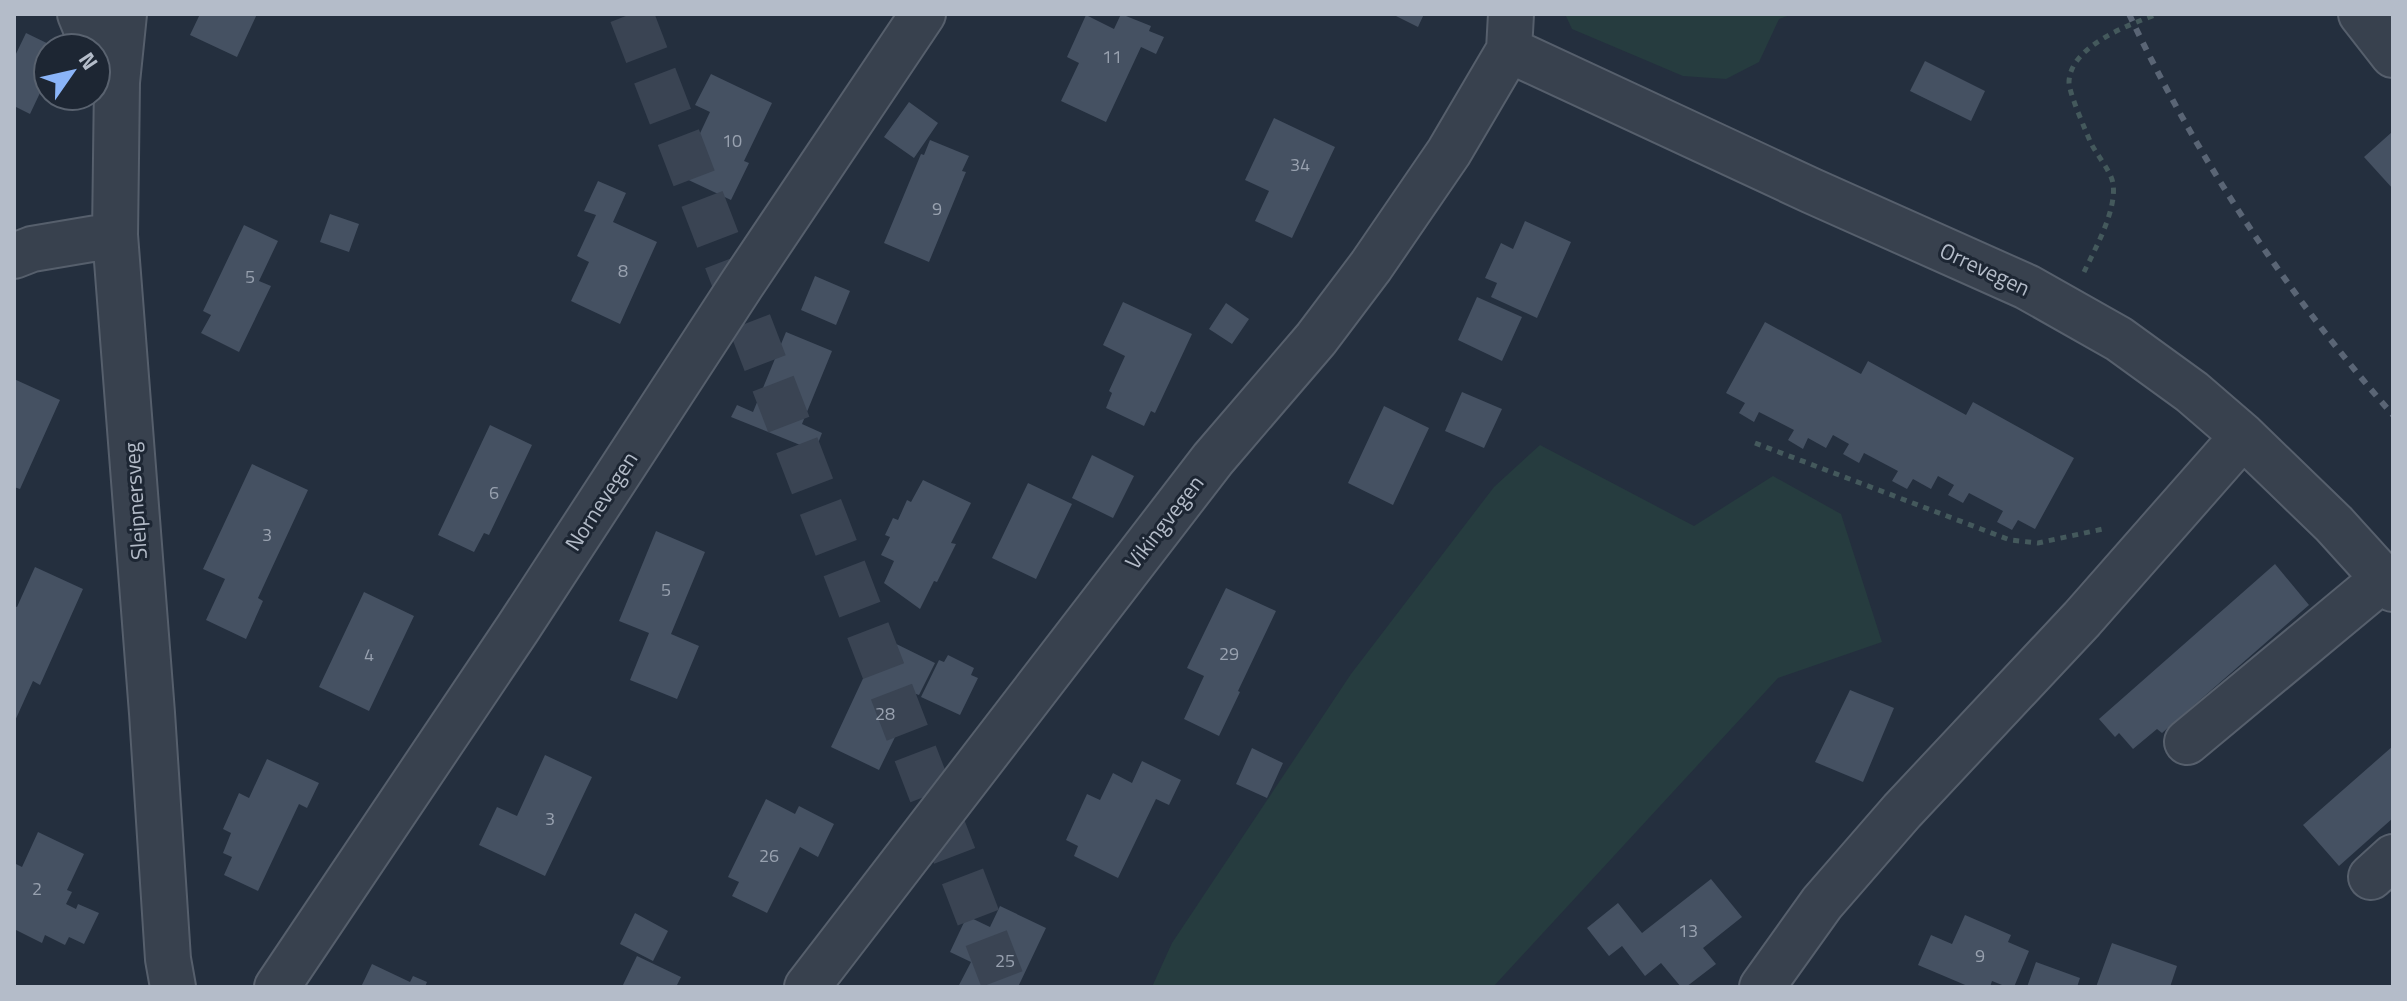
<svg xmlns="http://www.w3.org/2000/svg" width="2407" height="1001" font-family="'Titillium Web',sans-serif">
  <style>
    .green { fill: #263c3f }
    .building { fill: #455162 }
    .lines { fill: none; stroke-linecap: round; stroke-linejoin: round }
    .minor-tunnel { stroke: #3a4453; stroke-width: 44; stroke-dasharray: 44 22; stroke-linecap: butt }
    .minor-casing { stroke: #565f6c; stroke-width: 48 }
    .path { stroke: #44595c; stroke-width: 5; stroke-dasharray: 6 6; stroke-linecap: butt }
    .minor { stroke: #38414e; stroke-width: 44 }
    .rail { stroke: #5a6575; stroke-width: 6; stroke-dasharray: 8 8; stroke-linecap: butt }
    .labels { text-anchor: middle; stroke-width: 6; stroke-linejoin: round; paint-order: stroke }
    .number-label { font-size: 18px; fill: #98a1af }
    .street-label { font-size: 22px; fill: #b4bcc9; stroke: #1d2633 }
  </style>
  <rect width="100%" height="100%" fill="#242f3e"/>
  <!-- green -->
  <path class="green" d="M1565,14h228l-14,5 -20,43 -33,17 -43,-3 -111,-47z
    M1540,445l154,81 79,-50 68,38 41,128 -104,36 -285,309h-341l20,-44 179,-269 143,-187z"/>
  <!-- building -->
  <path class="building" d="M200,14h57l-20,43 -47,-22z
    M1121,14l30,12 -2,5 15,6 -8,17 -15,-7 -35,75 -45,-21 18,-38 -12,-6 19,-42 28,14z
    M1392,14h32l-6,13z
    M26,33l31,15h-9v28l-18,38 -16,-8v-48z
    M1925,61l60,30 -14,30 -61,-30z
    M711,74l61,29 -28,58 5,2 -18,37 -51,-24 30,-64 -15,-7z
    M909,102l29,21 -24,35 -30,-21z
    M1274,118l61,29 -43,91 -37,-17 14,-30 -24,-11z
    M2392,132l1,1v56l-29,-32z
    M930,140l39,16 -7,15 4,1 -37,90 -45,-19 37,-89 3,1z
    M598,181l28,12 -13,29 44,20 -37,82 -49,-23 18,-39 -12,-6 19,-41 -12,-4z
    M330,214l29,10 -10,28 -29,-10z
    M1525,221l46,21 -34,76 -46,-21 6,-14 -12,-5 16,-35 12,6z
    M244,225l34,16 -19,40 12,5 -32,66 -38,-19 10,-18 -8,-4z
    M815,276l35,15 -14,34 -35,-15z
    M1477,297l45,20 -20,44 -44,-21z
    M1123,302l69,32 -37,79 -4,-2 -7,15 -38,-18 6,-15 -3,-2 16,-35 -22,-11z
    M1226,303l23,16 -17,25 -23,-15z
    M1765,322l96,52 7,-13 98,54 7,-13 101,56 -39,71 -17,-9 -6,10 -15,-8 6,-11 -34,-18 -6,10 -15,-8 6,-10 -16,-9 -7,13 -18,-10 -6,10 -15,-8 6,-10 -34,-18 -5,10 -16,-9 6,-10 -16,-9 -7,13 -18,-10 -5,11 -15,-9 6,-10 -35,-18 -5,10 -15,-9 6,-10 -19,-10z
    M786,332l46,19 -30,73 20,9 -7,18 -84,-34 6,-12 16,7z
    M14,379l46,21 -40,89 -6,-2z
    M1462,392l40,17 -18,39 -39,-17z
    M1384,406l45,22 -36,77 -45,-22z
    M490,425l42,20 -43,90 -5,-2 -10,19 -36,-17z
    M1092,455l42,21 -21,42 -41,-20z
    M252,464l56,26 -50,108 5,3 -17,38 -40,-19 19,-41 -22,-10z
    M923,480l48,23 -20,40 5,1 -19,38 -3,-1 -14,28 -36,-26 10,-22 -13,-6 9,-18 -5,-2 8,-17 5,2 9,-20 4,2z
    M1028,483l44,21 -36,75 -44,-21z
    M656,531l49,21 -34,82 28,12 -22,53 -47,-19 19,-47 -30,-12z
    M2275,564l34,41 -147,128 -5,-4 -24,20 -14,-16 -4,4 -16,-18z
    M35,567l48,22 -43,96 -7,-4 -19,42v-117l3,1z
    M1226,588l50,23 -38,80 2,1 -21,44 -35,-17 20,-43 -17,-8z
    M364,592l50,24 -45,95 -50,-24z
    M876,634l59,29 -16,32 -3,-1 -37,76 -48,-23 36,-77 -7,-3z
    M948,655l26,13 -3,7 7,3 -18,37 -39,-18 18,-37 5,2z
    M1850,690l44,18 -31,74 -48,-20z
    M2393,746v72l-54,48 -36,-41z
    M1252,748l31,15 -16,35 -31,-14z
    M545,755l47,22 -47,99 -66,-31 18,-38 20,9z
    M267,759l52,24 -12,25 -8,-4 -41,87 -34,-16 8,-18 -9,-4 8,-20 -8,-4 16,-36 10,5z
    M1142,761l39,19 -12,25 -13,-6 -38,79 -44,-22 4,-10 -12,-6 21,-46 13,6 13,-27 19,10z
    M766,799l29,15 4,-8 35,18 -16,33 -18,-10 -33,66 -35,-17 7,-14 -11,-5z
    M38,832l46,22 -17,36 5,2 -6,12 10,5 2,-5 21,9 -15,31 -15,-7 -4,8 -20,-10 -3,8 -28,-14v-66l8,4z
    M1711,879l31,38 -39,31 13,16 -30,23h-5l-20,-24 -16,13 -23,-30 -13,10 -22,-28 31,-25 24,30z
    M1000,906l46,22 -28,59h-60l13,-25 -21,-10 17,-36 23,11z
    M635,913l33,18 -15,30 -33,-17z
    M1965,915l46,20 -3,7 21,9 -15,36h-7l-15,-6 -2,6h-20l-52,-22 13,-30 21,9z
    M2112,943l65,23 -7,21h-74z
    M637,956l44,21 -5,10h-54z
    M2036,962l44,16 -3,9h-50z
    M372,964l38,18 3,-6 14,6 -2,5h-64z"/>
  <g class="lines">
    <!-- minor-tunnel -->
    <path class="minor-tunnel" d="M631,14l374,973"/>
    <defs>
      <path id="minor" d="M80,14l14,34
        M124,14l-7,68 -2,153 37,478 16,246 5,28
        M2361,14l32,41
        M1509,50l303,141 215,96 92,52 73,53 51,44 91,88 59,65
        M14,256l18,-7 83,-14
        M2187,742l196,-163
        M2371,877l22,-20
        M277,987l241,-359 224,-344 181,-270
        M807,987l406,-528 103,-120 55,-73 78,-114 60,-102 2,-36
        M1762,987l60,-84 80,-92 180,-192 161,-183"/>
    </defs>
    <!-- minor casing -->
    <use href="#minor" class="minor-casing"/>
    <!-- path -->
    <path class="path" d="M2084,272c11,-23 33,-62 29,-88 -1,-12 -18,-31 -23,-43 -5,-12 -21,-48 -21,-59 1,-36 61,-58 89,-68
      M1755,443l255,97 28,3 65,-14"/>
    <!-- minor -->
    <use href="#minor" class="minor"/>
    <!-- rail -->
    <path class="rail" d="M2129,14c69,146 158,280 264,401"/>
  </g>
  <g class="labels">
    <!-- number labels -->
    <g class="number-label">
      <text x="1112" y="63">11</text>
      <text x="732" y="147">10</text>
      <text x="1300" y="171">34</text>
      <text x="937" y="215">9</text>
      <text x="623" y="277">8</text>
      <text x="250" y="283">5</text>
      <text x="494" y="499">6</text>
      <text x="267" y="541">3</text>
      <text x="666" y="596">5</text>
      <text x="1229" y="660">29</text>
      <text x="369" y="661">4</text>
      <text x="885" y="720">28</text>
      <text x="550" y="825">3</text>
      <text x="769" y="862">26</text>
      <text x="37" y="895">2</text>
      <text x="1688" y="937">13</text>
      <text x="1980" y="962">9</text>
      <text x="1005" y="967">25</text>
    </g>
    <!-- street labels -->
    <g class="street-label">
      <text transform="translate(1985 269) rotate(25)" y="8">Orrevegen</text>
      <text transform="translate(135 501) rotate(-94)" y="8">Sleipnersveg</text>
      <text transform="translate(601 501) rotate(-57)" y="8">Nornevegen</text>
      <text transform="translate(1164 522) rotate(-52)" y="8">Vikingvegen</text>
    </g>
  </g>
  <!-- border -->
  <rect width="2407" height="1001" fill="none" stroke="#b4bcc9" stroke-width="32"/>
  <!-- north arrow -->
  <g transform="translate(72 72) rotate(56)"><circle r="38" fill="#1d2633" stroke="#59626f" stroke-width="2"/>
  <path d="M0-6L14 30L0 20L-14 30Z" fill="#8ab4f8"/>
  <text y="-12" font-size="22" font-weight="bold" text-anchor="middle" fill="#b4bcc9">N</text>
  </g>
</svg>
